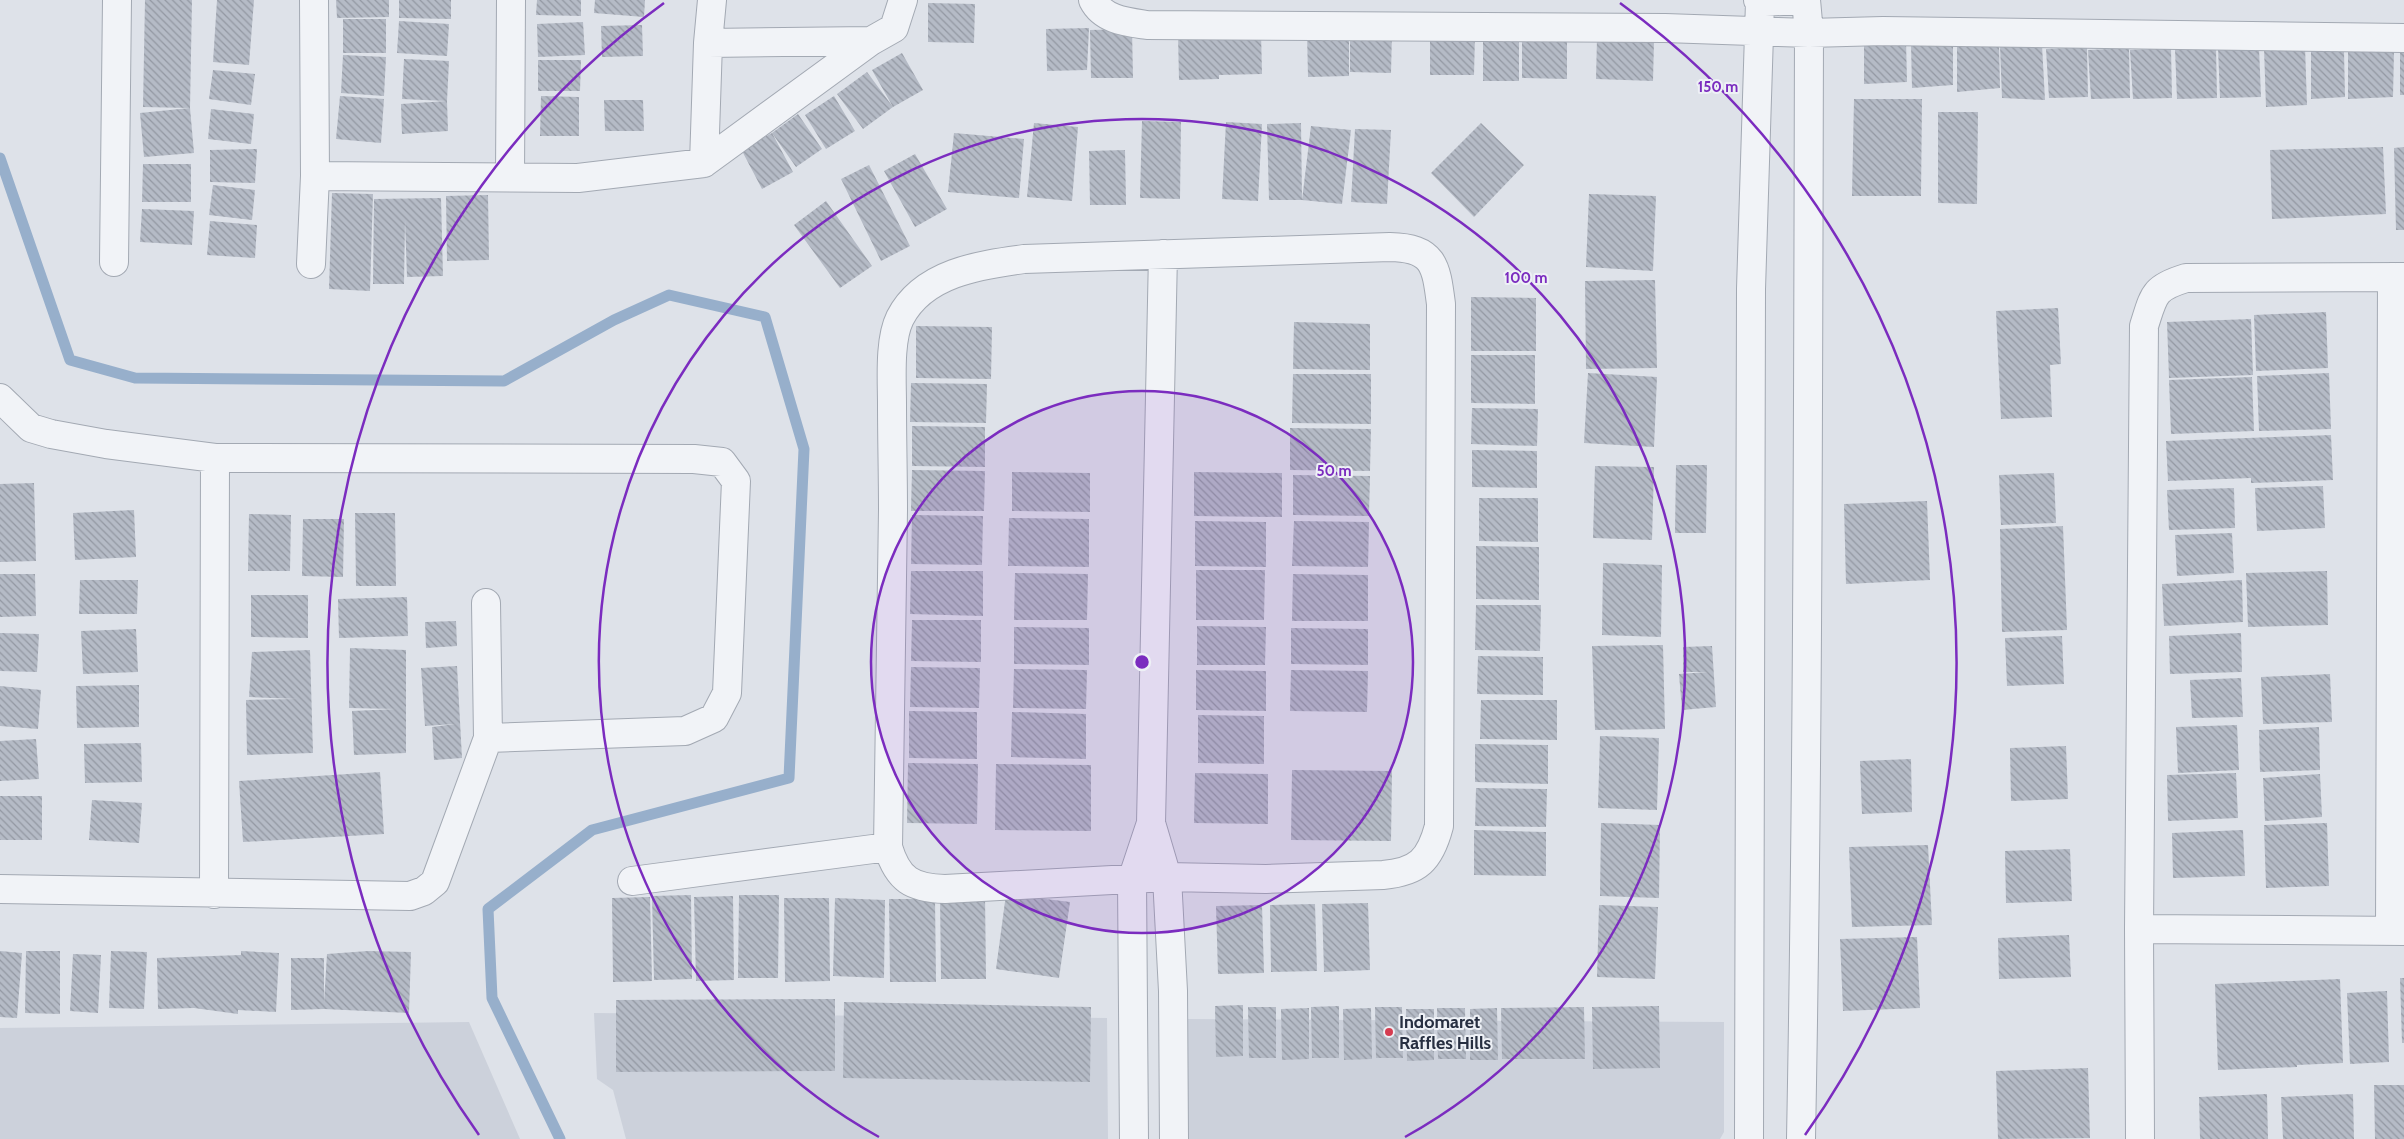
<svg xmlns="http://www.w3.org/2000/svg" width="2404" height="1139" font-family="Cabin,sans-serif">
  <style>
    .built { fill: #ccd1db }
    .lines { fill: none; stroke-linecap: round; stroke-linejoin: round }
    .stream { stroke: #97afcb; stroke-width: 11 }
    .building { fill: url(#building-back-hatch) }
    .minor-casing { stroke: #a3a9b3; stroke-width: 30 }
    .minor { stroke: #f1f3f7; stroke-width: 28 }
    .ring { fill: none; stroke: #7b2cbf; stroke-width: 2.5 }
    .poi-dot { fill: #d53c50; stroke: #eef1f6; stroke-width: 2 }
    .labels { text-anchor: middle; stroke-width: 4; stroke-linejoin: round; paint-order: stroke }
    .poi-label { font-size: 18px; font-weight: bold; fill: #272f41; stroke: #eef1f6; text-anchor: start }
    .centre { fill: #7b2cbf; stroke: #eef1f6; stroke-width: 2.5 }
    .ring-label { font-size: 15px; text-anchor: middle; font-weight: bold; fill: #7b2cbf; stroke: #eef1f6; stroke-width: 4; stroke-linejoin: round; paint-order: stroke }
  </style>
  <defs>
    <pattern id="building-back-hatch" width="6" height="6" patternUnits="userSpaceOnUse" patternTransform="scale(1.25)"><rect width="6" height="6" fill="#b5bbc6"/><path d="M-1 5l2 2M0 0l6 6M5-1l2 2" fill="none" stroke="#9398a2"/></pattern>
  </defs>
  <rect width="100%" height="100%" fill="#dee2e9"/>
  <!-- built -->
  <path class="built" d="M594,1013l513,5 1,121h-482l-13,-49 -16,-11z
    M1186,1019l538,3v110l-4,7h-531z
    M469,1022l51,117h-520v-111z"/>
  <g class="lines">
    <!-- stream -->
    <path class="stream" d="M0,158l70,202 65,18 369,3 110,-61 55,-25 96,22 39,132 -15,329 -197,52 -104,79 4,89 68,141"/>
  </g>
  <!-- building -->
  <path class="building" d="M145,0h47l-2,108 -47,-1z
    M217,0h37l-5,65 -36,-3z
    M336,0h53v17l-52,1z
    M399,0h52v19l-52,-1z
    M537,0h44v16l-45,-1z
    M595,0h50l-1,17 -50,-4z
    M928,3l47,1 -1,39 -46,-1z
    M343,19h43v34h-43z
    M399,21l50,3 -2,32 -50,-3z
    M583,22l2,33 -47,2 -1,-33z
    M642,25l1,31 -41,1 -1,-31z
    M1089,28l-2,42 -40,1 -1,-42z
    M1132,29l1,49h-42l-1,-48z
    M1349,31v45l-41,1 -1,-45z
    M1261,32l1,42 -43,1v4l-40,1 -1,-46z
    M1350,32l42,1 -1,40 -41,-1z
    M1430,35h45l-1,40h-44z
    M1519,38v43h-36v-42z
    M1597,38l57,3 -1,40 -57,-2z
    M1522,40h45v39l-45,-1z
    M1906,40l1,42 -43,2v-42z
    M1953,42v43l-41,3 -1,-44z
    M1999,45l1,43 -43,4v-45z
    M2042,45l3,55 -43,-2 -2,-52z
    M2305,46l2,59 -41,2 -2,-59z
    M2087,47l1,50 -39,1 -3,-49z
    M2216,47l1,51 -40,1 -2,-50z
    M2259,47l2,50 -41,1 -2,-50z
    M2129,48l1,50 -39,1 -3,-49z
    M2171,48l1,50 -39,1 -3,-49z
    M2400,48h4v47h-4z
    M2311,51h33l1,46 -34,2z
    M2348,51h46l-1,46 -45,2z
    M902,53l21,37 -30,17 -30,22 -26,-35 30,-22 26,35 -21,-37z
    M343,55l43,2 -2,39 -43,-3z
    M404,59l45,2 -2,40 1,30 -46,3 -1,-30 46,-3 -45,-2z
    M538,60h43l-1,31h-42z
    M213,70l42,4 -4,31 -42,-6z
    M340,96l44,3 -3,44 -45,-4z
    M541,96l38,1v39h-39z
    M834,96l21,35 -29,18 -21,-34z
    M1854,99h68l-1,97h-69z
    M604,100h39l1,31h-39z
    M190,108l4,45 -50,4 -4,-44z
    M211,109l43,5 -3,30 -43,-5z
    M1938,112h40l-1,92 -39,-1z
    M798,114l24,35 -26,18 -24,-34 21,39 -31,17 -21,-40 31,-16z
    M1142,121l39,1 -1,77 -40,-1z
    M1226,122l36,2 -4,77 -36,-2z
    M1034,123l44,4 -6,74 -45,-4z
    M1301,123l1,77 9,-74 40,4 -9,74 -40,-4h-33l-2,-76z
    M1481,123l43,42 -50,52 -43,-44z
    M1355,129l36,1 -4,74 -36,-2z
    M954,133l70,6 -5,59 -71,-6z
    M2383,147l3,67 -114,5 -2,-69z
    M2404,147v83h-8l-2,-82z
    M257,149l-2,34 -45,-1v-32z
    M1125,150l1,55h-36l-1,-54z
    M915,154l32,55 -32,18 -31,-56z
    M143,164h48v38h-49z
    M869,165l41,81 -29,15 -40,-82z
    M213,185l42,5 -3,30 -43,-5z
    M332,193l41,1 -3,97 -41,-2z
    M1589,194l67,2 -3,75 -67,-4z
    M488,195l1,65 -42,1 -1,-65z
    M441,198l2,78 -36,1 -2,-57 -1,64h-31l1,-85z
    M826,201l46,65 -32,22 -46,-63z
    M142,209l52,2 -2,34 -52,-3z
    M210,221l47,4 -2,33 -48,-3z
    M1655,280l2,88 -71,1 -1,-88z
    M1471,297l65,1v53h-65z
    M2058,308l3,56 -11,1 2,52 -51,2 -5,-108z
    M2326,312l2,56 -72,3 -2,-56z
    M2251,319l2,56 -84,3 -2,-56z
    M1294,322l76,2v46l-77,-1z
    M916,326l76,1 -1,52 -75,-1z
    M1471,355h64v49l-64,-1z
    M1588,373l69,4 -3,70 -70,-4z
    M2329,373l2,56 -72,2 -2,-55z
    M1293,374h78v50l-79,-1z
    M2252,377l2,54 -83,3 -2,-54z
    M911,383l76,1 -1,39 -76,-1z
    M1472,408l66,1 -1,37 -66,-2z
    M912,426l73,1v40l-73,-1z
    M1290,428l81,1 -1,42 -80,-1z
    M2331,435l2,45 -82,3v-5l-83,3 -2,-40z
    M1472,450l65,1v37l-65,-1z
    M1676,465h31l-1,68h-31z
    M1595,466l59,1 -2,73 -59,-2z
    M912,470l73,1 -1,40h-73z
    M1012,472l78,1v39l-78,-1z
    M1194,472l88,1v44l-88,-1z
    M2054,473l2,50 -55,2 -2,-50z
    M1293,475l77,1 -1,40 -76,-1z
    M34,483l2,78 -36,1v-78z
    M2323,486l2,42 -68,3 -2,-43z
    M2234,488l1,40 -66,2 -2,-40z
    M1479,498h59v44l-59,-1z
    M1927,501l3,79 -84,4 -2,-80z
    M134,510l2,47 -61,3 -2,-47z
    M355,513h40l1,73h-40z
    M249,514l42,1 -1,56h-42z
    M912,515l71,1 -1,49 -71,-1z
    M1009,518l80,1v48l-81,-1z
    M303,519h41l-1,58 -41,-1z
    M1195,521l71,1v45l-71,-1z
    M1294,521l75,1 -1,45 -76,-1z
    M2063,526l4,104 -65,2 -2,-103z
    M2232,533l2,40 -57,3 -2,-41z
    M1476,546l63,1v53l-63,-1z
    M1603,563l59,2 -1,72 -59,-2z
    M1196,570h69l-1,50h-68z
    M911,571h72v45l-73,-2z
    M2327,571l1,54 -80,2 -2,-54z
    M1015,573l73,1 -1,46h-73z
    M0,574h35l1,42 -36,1z
    M1293,574l75,1v46h-76z
    M80,580h58l-1,34h-58z
    M2242,580l1,42 -79,4 -2,-42z
    M251,595h57v43l-57,-1z
    M407,597l1,39 -69,2 -1,-39z
    M1476,605h65l-1,46 -65,-1z
    M912,620h69v42l-70,-1z
    M456,621l1,25 -31,2 -1,-26z
    M1197,626l69,1 -1,38h-68z
    M1014,627l75,1v37l-75,-1z
    M1291,628l77,1v36l-77,-1z
    M136,629l2,43 -55,2 -2,-43z
    M0,633l39,1 -2,38 -37,-1z
    M2241,633l1,39 -72,2 -1,-38z
    M2062,636l2,48 -57,2 -2,-48z
    M1663,645l2,84 -70,1 -3,-84z
    M1712,646l4,61 -34,3 -3,-36 29,-2h-25v-25z
    M350,648l56,2v103l-52,2 -2,-44 44,-2 -47,-1z
    M310,650l3,103 -66,2 -1,-55 51,-1 -48,-2 3,-45z
    M1478,656l65,1v38l-66,-1z
    M457,666l5,92 -28,2 -2,-33 23,-3 -30,2 -4,-58z
    M911,667l69,1 -1,40 -69,-1z
    M1014,669l73,1 -1,39 -73,-1z
    M1196,670l70,1v40l-70,-1z
    M1291,670l77,1 -1,41 -77,-1z
    M2330,674l2,48 -69,2 -2,-47z
    M2241,678l2,39 -51,1 -2,-38z
    M139,685v42l-62,1 -1,-42z
    M0,686l41,4 -3,39 -38,-3z
    M1481,700h76v40l-77,-1z
    M909,711l68,1v47l-68,-1z
    M1012,712l74,2v45l-75,-2z
    M1198,715l66,1v48l-66,-1z
    M2237,725l2,45 -61,3 -2,-46z
    M2319,727l1,43 -60,2 -1,-42z
    M1600,736l59,2 -2,72 -59,-2z
    M36,739l3,40 -39,2v-40z
    M141,743l1,39 -57,1 -1,-39z
    M1475,744l73,1v39l-73,-2z
    M2066,746l2,53 -57,2 -1,-53z
    M1911,759l1,53 -50,2 -2,-53z
    M908,763l70,1 -1,60 -70,-1z
    M996,764l95,1v66l-96,-1z
    M1292,770l100,1 -1,70 -100,-1z
    M380,772l4,62 -141,8 -4,-61z
    M1195,773l73,1v50l-74,-1z
    M2236,773l2,45 -70,3 -1,-46z
    M2320,774l2,43 -57,4 -2,-43z
    M1476,788l71,1 -1,38 -71,-1z
    M0,796h42v44h-42z
    M92,800l50,3 -3,40 -50,-3z
    M1601,823l59,2 -1,73 -59,-2z
    M2327,823l2,63 -63,2 -2,-63z
    M1474,830l72,2v44l-72,-1z
    M2243,830l2,46 -72,2 -1,-45z
    M1928,845l4,80 -80,2 -3,-80z
    M2070,849l2,52 -66,2 -1,-52z
    M1006,894l64,8 -11,76 -63,-9z
    M691,895l1,84 -38,1 -2,-84z
    M739,895h40l-1,83h-40z
    M985,895l1,84h-45l-1,-83z
    M733,896l1,84 -38,1 -2,-84z
    M650,897l2,84 -39,1 -1,-84z
    M784,898h45l1,83 -45,1z
    M835,898l50,2 -1,78 -51,-2z
    M889,899h46l1,83h-46z
    M1368,903l2,67 -46,2 -2,-68z
    M1315,904l2,67 -46,1 -1,-67z
    M1262,905l2,68 -46,1 -2,-68z
    M1599,905l59,2 -3,72 -58,-2z
    M2069,935l2,42 -72,2 -1,-41z
    M1917,937l3,71 -77,3 -3,-72z
    M0,951l22,2 -5,65 -17,-1z
    M26,951h34v63l-35,-1z
    M111,951l36,1 -3,57 -35,-1z
    M241,951l38,2 -3,59 -38,-2v4l-44,-6 -36,1 -1,-51 84,-3z
    M368,951l43,1 -2,61 -85,-4 -33,1v-52h33v45l3,-49z
    M73,954l28,1 -3,58 -28,-2z
    M2400,978h4v65h-2z
    M2340,979l3,84 -46,2v2l-79,3 -3,-86z
    M2387,991l2,71 -39,2 -3,-71z
    M835,999v72l-219,1v-72z
    M844,1002l247,5 -1,75 -247,-4z
    M1243,1005v51l-27,1 -1,-51z
    M1339,1006v52h-27l-1,-51z
    M1659,1006l1,62 -67,1 -1,-62z
    M1248,1007h28v51h-27z
    M1375,1007h27l1,51h-27z
    M1584,1007l1,52h-83l-1,-51z
    M1309,1008v51l-27,1 -1,-51z
    M1371,1008l1,51 -28,1 -1,-51z
    M1437,1008h28l1,51h-28z
    M1497,1008l1,52h-28v-51z
    M1406,1009h28v51l-27,1z
    M2088,1068l2,70 -92,1 -2,-68z
    M2374,1085h30v54h-29z
    M2267,1094l1,45h-68l-1,-42z
    M2353,1094l1,45h-71l-2,-42z"/>
  <g class="lines">
    <defs>
      <path id="minor" d="M1093,0c10,20 34,22 54,25l518,3 144,5 74,-2 521,7
        M1758,0l2,2 44,-2
        M708,43l163,-2
        M704,163l4,-120 4,-43
        M315,176l263,2 126,-15 167,-122 23,-13 9,-28
        M510,177l1,-177
        M1390,247c44,1 46,18 51,57l-2,522c-9,34 -21,46 -56,49l-117,4 -99,-2 -222,12c-33,-1 -47,-9 -57,-42 2,-112 4,-224 5,-337 0,-35 -1,-70 -1,-106 0,-24 -3,-64 8,-86 23,-45 79,-53 124,-59z
        M1163,254l-12,569 16,54 6,114 1,148
        M114,262l3,-262
        M311,264l4,-88 -1,-176
        M0,398l31,30 20,6 55,10 109,14 479,1 28,3 14,19 -9,212 -13,25 -29,13 -197,7
        M632,881l256,-34
        M0,889l410,7 14,-5 11,-9 53,-144 -2,-135
        M214,894l1,-436
        M2139,929l265,2
        M2390,930l2,-653
        M1134,1139l-2,-259 19,-57
        M1749,1139l2,-850 9,-287
        M1801,1139c7,-369 7,-737 8,-1106l-3,-33
        M2140,1139l-1,-210 5,-603c10,-31 9,-38 42,-48l218,-1"/>
    </defs>
    <!-- minor casing -->
    <use href="#minor" class="minor-casing"/>
    <!-- minor -->
    <use href="#minor" class="minor"/>
  </g>
  <!-- distance rings -->
  <circle cx="1142" cy="662" r="271" fill="#7b2cbf" fill-opacity=".12"/>
  <g class="ring">
    <circle cx="1142" cy="662" r="271"/>
    <path d="M879 1137A543 543 0 1 1 1405 1137"/>
    <path d="M479 1135A814 814 0 0 1 664 3M1620 3A814 814 0 0 1 1805 1135"/>
  </g>
  <!-- markers -->
  <circle class="poi-dot" cx="1389" cy="1032" r="5"/>
  <g class="labels">
    <!-- poi labels -->
    <g class="poi-label">
      <text x="1399" y="1028">Indomaret<tspan x="1399" dy="21">Raffles Hills</tspan></text>
    </g>
  </g>
  <circle cx="1142" cy="662" r="8" class="centre"/>
  <g class="ring-label">
    <text x="1718" y="92">150 m</text>
    <text x="1526" y="283">100 m</text>
    <text x="1334" y="476">50 m</text>
  </g>
</svg>
